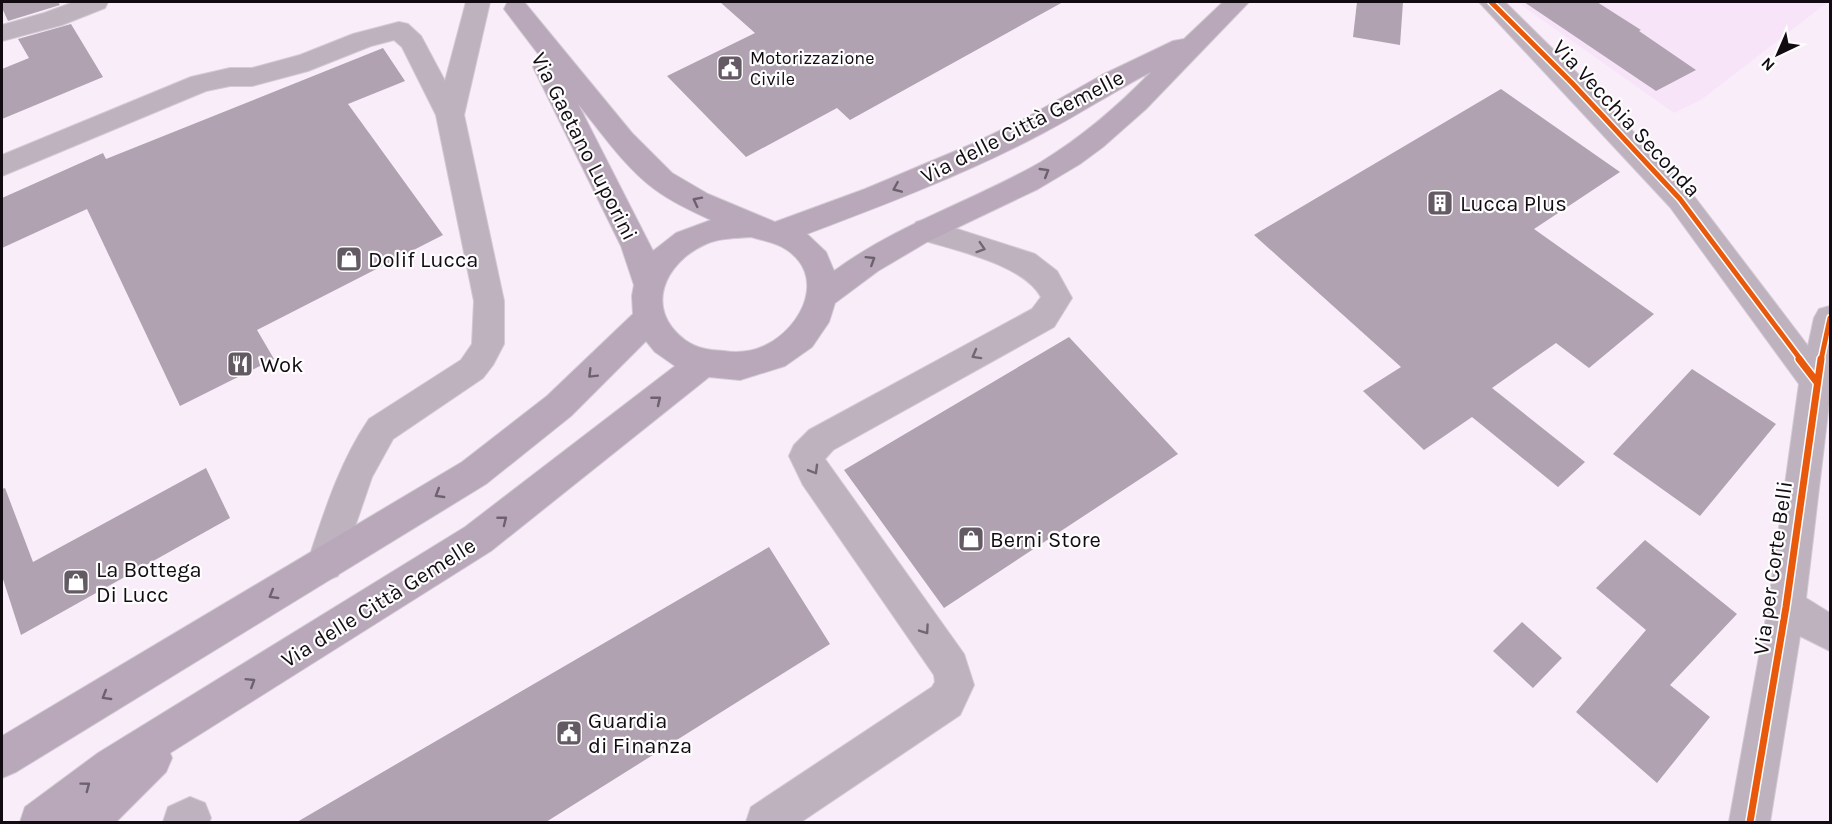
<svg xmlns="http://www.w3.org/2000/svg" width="1832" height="824" font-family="Karla,sans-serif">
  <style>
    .built { fill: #f7e4f9 }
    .building { fill: #b0a2b1 }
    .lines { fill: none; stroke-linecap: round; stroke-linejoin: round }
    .minor-casing { stroke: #d3cad4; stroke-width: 2 }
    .major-casing { stroke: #d3cad4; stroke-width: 2 }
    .minor { fill: #beb2bf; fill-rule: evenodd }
    .major { fill: #b8a8b9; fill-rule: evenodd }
    .cycleway-far1-casing { stroke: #fdfdfd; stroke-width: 8 }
    .cycleway-casing { stroke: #fdfdfd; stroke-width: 10 }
    .cycleway-far1 { stroke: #e8590c; stroke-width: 5 }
    .cycleway { stroke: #e8590c; stroke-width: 7 }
    .oneway { stroke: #6d616e }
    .oneway2 { stroke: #716771 }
    .labels { text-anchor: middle; stroke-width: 4.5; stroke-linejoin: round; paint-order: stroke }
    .far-poi-label { font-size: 18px; fill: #120b12; stroke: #fdfdfd; text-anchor: start }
    .street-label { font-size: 22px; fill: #120b12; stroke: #fdfdfd }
    .poi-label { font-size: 22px; fill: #120b12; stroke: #fdfdfd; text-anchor: start }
  </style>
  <rect width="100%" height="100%" fill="#f9edfa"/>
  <!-- built -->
  <path class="built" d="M1517,2h311l-127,98 -27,13z"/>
  <!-- building -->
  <path class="building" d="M2,2h56l2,3 -52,16 -6,-13z
    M720,2h343l-213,118 -13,-12 -91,49 -79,-81 88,-43z
    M1357,2h46l-3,43 -47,-8z
    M1524,2h73l44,28 -2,1 57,39 -40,21z
    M71,24l32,53 -101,42v-50l27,-11 -11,-19z
    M383,48l22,33 -57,23 95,131 -186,95 17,29 -94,47 -93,-197 -85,39v-50l101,-45 3,6z
    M1501,89l119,83 -86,57 120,85 -65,54 -33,-25 -64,45 93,74 -27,25 -86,-70 -48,33 -61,-59 38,-24 -147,-132z
    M1069,337l109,117 -234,154 -100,-138z
    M1692,369l84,55 -76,92 -87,-62z
    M206,468l24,50 -209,117 -19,-59v-87l3,-1 28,74z
    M1645,540l92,74 -67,71 40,32 -53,66 -81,-71 70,-82 -50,-42z
    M769,547l61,97 -284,178h-249z
    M1522,622l40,36 -29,30 -40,-37z"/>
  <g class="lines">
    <defs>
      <path id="minor" d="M74,2h34l-3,6 -43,17 -60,16v-16l42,-12z
        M466,2h24l-26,113 40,186v43l-11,21 -10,13 -90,61 -21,38 -34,99 -13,5 -13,-5 -5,-12c17,-51 32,-101 62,-145l92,-59 11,-16 2,-43 -38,-186 -34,-68 -8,-7 -23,6 -63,25 -56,15h-22l-24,5 -204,85v-21l189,-78 39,-9h22l48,-13 53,-21 46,-12 9,2 13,12 24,45z
        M1479,2h26l76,75 109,114 118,155 6,-28 5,-9 11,-3v89l-24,203 24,15v38l-30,-15 -30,186h-41l39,-215 31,-223 -129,-177z
        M926,219l109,35 22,17 15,27 -18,29 -221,123 -8,9 139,195 10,31 -14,30 -159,107h-55l5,-15 181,-120 3,-5 -1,-7 -131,-190 -14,-29 5,-11 15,-15 223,-121 9,-12c-19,-34 -89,-47 -125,-59l-5,-8 5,-8z
        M190,797l15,6 6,15 -2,4h-46l5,-15z"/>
      <path id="major" d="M518,2l7,1 107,130 40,40 36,21 67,28 90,-33 107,-45 52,-25 78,-44 71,-34 11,-2 39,-37h26l-103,107 -43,38 -23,17 -42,25 -111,53 -49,29 -43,32 -6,19 -17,25 -27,19 -45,14 -31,-3 -218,174 -321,202 2,5 -6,14 -50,50h-96l5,-15 73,-54 367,-226 210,-161 -20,-14 -9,-11 -75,75 -85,68 -470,288 -14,6v-42l460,-274 85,-66 86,-82 -1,-18 2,-11 -13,-39 -88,-179 4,-6 5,-2 -38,-50 3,-6zM1151,72c-33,34 -69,65 -110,90 -68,39 -143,62 -207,109l-8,-19 -19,-18c79,-30 161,-61 236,-101 37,-19 71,-42 108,-61zM578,104c23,28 46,62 75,84 17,13 38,23 58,32l-35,13 -23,18zM751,237c10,3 22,5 31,10 47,26 21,81 -18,99 -13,6 -27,7 -40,5 -15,-1 -26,-2 -39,-11 -42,-31 -20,-78 21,-96 14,-6 30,-6 45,-7z"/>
    </defs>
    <!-- minor casing -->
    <use href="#minor" class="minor-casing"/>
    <!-- major casing -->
    <use href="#major" class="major-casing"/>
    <!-- minor -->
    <use href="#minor" class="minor"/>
    <!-- major -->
    <use href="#major" class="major"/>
    <defs>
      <path id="cycleway-far1" d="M1491,2l81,81 108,116 121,161
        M1821,360l9,-42"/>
      <path id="cycleway" d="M1799,359l17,22
        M1750,822l36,-215 35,-248"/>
    </defs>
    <!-- cycleway-far1 casing -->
    <use href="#cycleway-far1" class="cycleway-far1-casing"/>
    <!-- cycleway casing -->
    <use href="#cycleway" class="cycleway-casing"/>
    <!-- cycleway-far1 -->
    <use href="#cycleway-far1" class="cycleway-far1"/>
    <!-- cycleway -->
    <use href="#cycleway" class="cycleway"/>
  </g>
  <!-- one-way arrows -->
  <defs><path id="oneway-chevron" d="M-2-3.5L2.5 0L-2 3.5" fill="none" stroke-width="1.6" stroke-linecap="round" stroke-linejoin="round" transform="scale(1.5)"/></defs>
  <g class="oneway">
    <use href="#oneway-chevron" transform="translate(1045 172) rotate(-31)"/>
    <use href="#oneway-chevron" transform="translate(897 188) rotate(157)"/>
    <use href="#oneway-chevron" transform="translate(697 201) rotate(-153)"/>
    <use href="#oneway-chevron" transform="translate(871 260) rotate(-32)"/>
    <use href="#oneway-chevron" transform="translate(592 374) rotate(135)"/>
    <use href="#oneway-chevron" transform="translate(657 400) rotate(-39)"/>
    <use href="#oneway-chevron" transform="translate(439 494) rotate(149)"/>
    <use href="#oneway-chevron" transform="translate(503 520) rotate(-38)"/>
    <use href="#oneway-chevron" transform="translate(273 595) rotate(149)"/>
    <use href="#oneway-chevron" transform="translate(251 682) rotate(-32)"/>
    <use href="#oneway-chevron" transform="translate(106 696) rotate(149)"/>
    <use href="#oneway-chevron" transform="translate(86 786) rotate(-37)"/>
  </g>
  <g class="oneway2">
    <use href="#oneway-chevron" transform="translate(981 248) rotate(18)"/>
    <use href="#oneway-chevron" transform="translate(976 355) rotate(151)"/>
    <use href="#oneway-chevron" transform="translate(814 470) rotate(60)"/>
    <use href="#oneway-chevron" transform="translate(925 630) rotate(55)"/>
  </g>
  <!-- icons -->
  <defs>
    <symbol id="civic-square" viewBox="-11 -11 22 22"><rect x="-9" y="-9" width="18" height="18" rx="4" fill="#635a63" stroke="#fdfdfd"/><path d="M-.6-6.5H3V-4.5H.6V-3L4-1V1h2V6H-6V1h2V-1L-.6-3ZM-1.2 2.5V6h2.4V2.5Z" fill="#fff"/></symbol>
    <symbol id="building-square" viewBox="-11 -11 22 22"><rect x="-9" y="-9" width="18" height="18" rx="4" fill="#635a63" stroke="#fdfdfd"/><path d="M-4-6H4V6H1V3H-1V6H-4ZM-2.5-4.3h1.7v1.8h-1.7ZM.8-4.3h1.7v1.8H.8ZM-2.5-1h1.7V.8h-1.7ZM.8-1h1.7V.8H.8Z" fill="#fff"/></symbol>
    <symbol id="shop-square" viewBox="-11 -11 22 22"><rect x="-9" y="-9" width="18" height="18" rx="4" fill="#635a63" stroke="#fdfdfd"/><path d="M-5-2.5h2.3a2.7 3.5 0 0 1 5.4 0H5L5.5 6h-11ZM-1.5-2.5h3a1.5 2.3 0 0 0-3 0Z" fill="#fff"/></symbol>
    <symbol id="restaurant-square" viewBox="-11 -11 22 22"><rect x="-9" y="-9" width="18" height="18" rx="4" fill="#635a63" stroke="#fdfdfd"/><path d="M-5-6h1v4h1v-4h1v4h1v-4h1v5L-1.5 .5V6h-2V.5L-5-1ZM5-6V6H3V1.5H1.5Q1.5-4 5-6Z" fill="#fff"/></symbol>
  </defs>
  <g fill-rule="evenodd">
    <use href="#civic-square" x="715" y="53" width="30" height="30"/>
    <use href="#building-square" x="1425" y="188" width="30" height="30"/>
    <use href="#shop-square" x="334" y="244" width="30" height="30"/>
    <use href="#restaurant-square" x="225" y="349" width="30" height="30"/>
    <use href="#shop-square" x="956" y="524" width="30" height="30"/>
    <use href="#shop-square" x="61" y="567" width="30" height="30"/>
    <use href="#civic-square" x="554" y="718" width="30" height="30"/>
  </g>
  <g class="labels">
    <!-- far-poi labels -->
    <g class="far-poi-label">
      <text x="750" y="64">Motorizzazione<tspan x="750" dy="21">Civile</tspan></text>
    </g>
    <!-- street labels -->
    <g class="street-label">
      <text transform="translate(1627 118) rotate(47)" y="8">Via Vecchia Seconda</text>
      <text transform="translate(1022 126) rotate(-27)" y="8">Via delle Città Gemelle</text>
      <text transform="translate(585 146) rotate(63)" y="8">Via Gaetano Luporini</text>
      <text transform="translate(1772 568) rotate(-82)" y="8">Via per Corte Belli</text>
      <text transform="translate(378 602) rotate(-32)" y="8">Via delle Città Gemelle</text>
    </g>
    <!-- poi labels -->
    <g class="poi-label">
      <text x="1460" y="211">Lucca Plus</text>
      <text x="368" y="267">Dolif Lucca</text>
      <text x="260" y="372">Wok</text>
      <text x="990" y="547">Berni Store</text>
      <text x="96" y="577">La Bottega<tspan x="96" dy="25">Di Lucc</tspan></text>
      <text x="588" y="728">Guardia<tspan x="588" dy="25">di Finanza</tspan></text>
    </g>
  </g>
  <!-- border -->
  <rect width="1832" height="824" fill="none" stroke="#120b12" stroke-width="6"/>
  <!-- north arrow -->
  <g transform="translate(1778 54) rotate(224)" stroke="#fdfdfd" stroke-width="4.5" paint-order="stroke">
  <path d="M0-4.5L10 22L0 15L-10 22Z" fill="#120b12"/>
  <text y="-9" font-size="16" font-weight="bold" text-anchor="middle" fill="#120b12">N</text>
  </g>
</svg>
